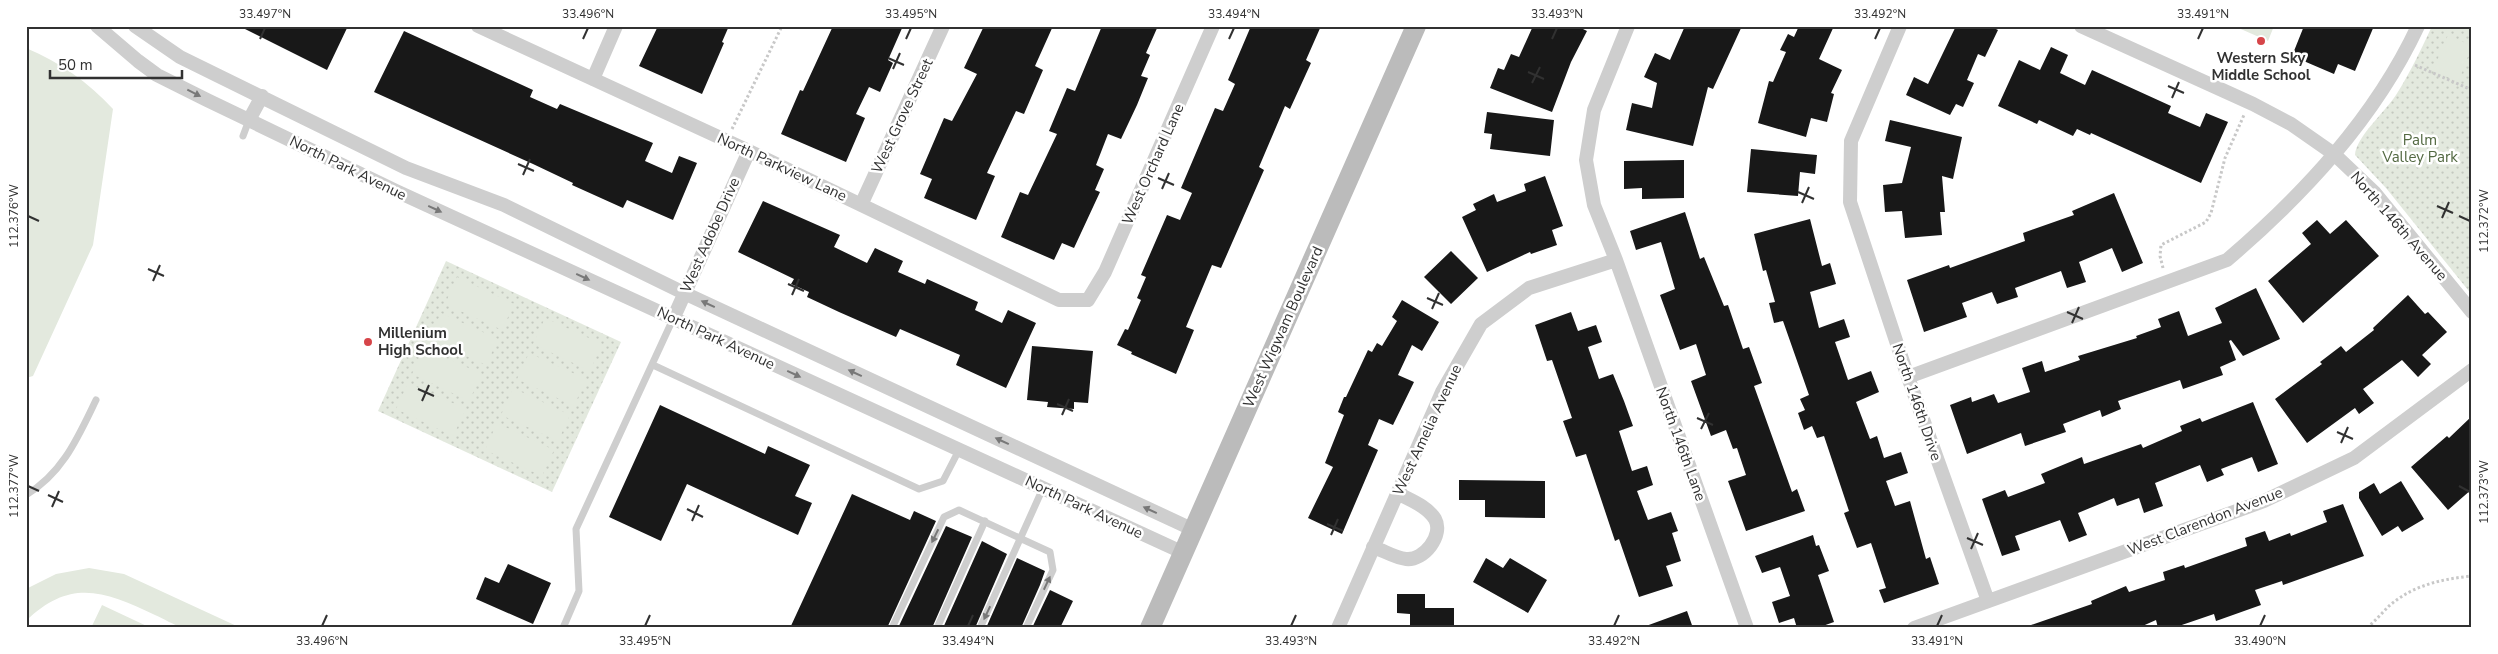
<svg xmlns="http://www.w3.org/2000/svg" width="2498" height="654" font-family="'Nunito Sans',sans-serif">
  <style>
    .park { fill: url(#park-dots) }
    .pitch { fill: #e3e9de }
    .building { fill: #181818 }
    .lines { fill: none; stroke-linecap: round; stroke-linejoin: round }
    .path { stroke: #c8c8c8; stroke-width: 3; stroke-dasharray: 2.5 2.5; stroke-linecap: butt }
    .lane { stroke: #cecece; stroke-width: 7 }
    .street { stroke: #cecece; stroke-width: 14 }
    .secondary { stroke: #bbb; stroke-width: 20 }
    .oneway { fill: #787878 }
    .ticks { fill: none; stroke: #313131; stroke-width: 2 }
    .poi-dot { fill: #d64549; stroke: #fff; stroke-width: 2 }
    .labels { text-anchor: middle; stroke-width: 5; stroke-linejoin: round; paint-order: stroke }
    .poi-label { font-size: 15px; font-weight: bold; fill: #313131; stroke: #fff }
    .street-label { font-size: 15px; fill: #313131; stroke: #fff }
    .park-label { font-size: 15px; fill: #536942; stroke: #fff }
    .neatline { fill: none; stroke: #313131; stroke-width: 2 }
    .ticks-label { font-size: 12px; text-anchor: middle; fill: #313131 }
  </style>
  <defs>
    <pattern id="park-dots" width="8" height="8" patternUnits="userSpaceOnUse" patternTransform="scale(1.25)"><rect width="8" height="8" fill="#e3e9de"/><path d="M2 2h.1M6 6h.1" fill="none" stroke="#c3c8bf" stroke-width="1.8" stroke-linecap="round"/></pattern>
  </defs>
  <rect width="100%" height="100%" fill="#fff"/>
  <!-- park -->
  <path class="park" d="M2432,26h40v269l-86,-107 -31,-33c1,-18 30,-43 41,-60 14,-22 25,-45 36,-69z
    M446,261l175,81 -69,150 -174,-81z"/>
  <!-- pitch -->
  <path class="pitch" d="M2234,26h40l-6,15z
    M2448,35l24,11 -14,36 -25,-12z
    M26,48c35,15 62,34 87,61l-20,136 -60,131 -7,2z
    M457,277l57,27 -12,26 -57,-26z
    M441,313l57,26 -12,26 -57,-26z
    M545,318l57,26 -12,27 -57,-27z
    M424,348l58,26 -13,27 -57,-27z
    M529,353l57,26 -12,27 -57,-27z
    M408,383l58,26 -13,27 -57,-27z
    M513,388l57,27 -12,26 -57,-26z
    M497,423l57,27 -12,26 -57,-26z
    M89,568l35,6 117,54c-17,0 -43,3 -58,0 -9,-3 -19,-9 -28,-13 -49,-23 -84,-38 -129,6v-32l30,-15z
    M102,605l49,23h-60z"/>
  <!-- building -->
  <path class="building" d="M239,26h109l-21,44z
    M658,26h71l-7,16 2,1 -22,51 -63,-28z
    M833,26h70l-15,34 5,3 -13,29 -11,-5 -13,27 9,4 -19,44 -65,-28 19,-44 3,1z
    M984,26h69l-18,40 8,4 -19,44 -8,-3 -29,62 8,3 -19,44 -52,-22 8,-19 -12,-5 24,-56 8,3 25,-47 -13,-6z
    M1102,26h56l-12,27 4,2 -9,21 7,2 -11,27 -16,34 -13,-5 -12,31 8,4 -9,21 5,2 -26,56 -12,-5 -8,17 -53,-23 19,-45 8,3 29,-61 -8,-3 18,-43 8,3z
    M1251,26h70l-15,34 5,3 -21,46 -5,-3 -26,61 5,3 -43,98 -9,-3 -26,62 8,3 -18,44 -45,-20 1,-2 -15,-7 8,-16 3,1 13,-30 -4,-2 9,-21 -5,-2 26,-60 13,5 12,-27 -11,-5 34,-80 8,3 12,-27 -7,-4z
    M1533,26h44l10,5 -16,31 -19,50 -62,-24 8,-20 6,2 7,-16 8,3z
    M1685,26h57l-29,63 -5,-2 -15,59 -67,-16 6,-27 20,5 5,-25 -13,-6 11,-24 15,7z
    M1799,26h35l-15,33 23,11 -11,23 3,1 -7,28 -16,-4 -5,19 -48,-14 11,-42 4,1 13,-30 -6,-2 8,-16 6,3z
    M1956,26h34l8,4 -13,27 -7,-3 -11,26 7,3 -11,24 -7,-3 -6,11 -44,-20 8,-18 14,7z
    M2304,26h70l-19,45 -17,-7 -4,10 -42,-18z
    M404,31l129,59 -3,7 27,12 3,-5 93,39 -8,18 27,12 7,-17 18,7 -24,57 -46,-20 -4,8 -51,-23 1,-2 -40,-19 -159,-72z
    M2051,47l17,8 -8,18 25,12 7,-15 79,36 -3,7 32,14 6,-14 22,9 -27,61 -110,-50 -1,2 -13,-6 -4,7 -34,-16 -2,4 -39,-18 21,-46 21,10z
    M1487,112l67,8 -4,36 -60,-7 2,-15 -8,-1z
    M1890,120l72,17 -9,42 -11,-3 3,36h-5l2,23 -37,3 -3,-27 -17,1 -2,-27 19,-2 9,-36 -26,-6z
    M1751,149l66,6 -2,19 -15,-2 -2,24 -51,-4z
    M1684,160v38l-42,1v-11l-18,1v-28z
    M1545,176l18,50 -11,4 5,15 -26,9 -1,-2 -43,20 -25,-55 14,-7 -3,-6 21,-10 3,8 29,-11 -2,-7z
    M2114,193l29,70 -21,9 -10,-24 -33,14 7,20 -19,6 -6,-17 -46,17 3,9 -21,7 -5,-12 -30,11 5,14 -43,15 -17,-52 42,-15 1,3 75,-27 -2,-8 51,-18 -2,-4z
    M763,201l77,34 -6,12 33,16 8,-15 28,13 -5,11 27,12 2,-5 51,23 -3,8 27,13 6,-13 28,13 -30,65 -50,-23 4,-10 -60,-26 -4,8 -57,-25 -32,-15 2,-5 -18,-8 3,-5 -56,-27z
    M1685,212l15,47 4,-2 20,49 4,-1 15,44 6,-2 13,36 -8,3 38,106 5,-3 8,22 -59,20 -18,-50 18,-6 -9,-27 -4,1 -7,-19 -15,6 -20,-55 15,-6 -10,-31 -16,6 -20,-55 15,-6 -14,-47 -25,8 -6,-19z
    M1810,219l12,47 8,-3 6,21 -26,8 9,36 25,-9 6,18 -15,5 13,38 23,-9 8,21 -23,10 14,37 7,-3 7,22 17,-6 7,21 -22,8 9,25 15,-5 16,58 4,-2 9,27 -55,19 -5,-13 7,-2 -15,-45 -14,5 -13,-35 5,-2 -25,-75 -7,2 -5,-12 -8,4 -6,-17 7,-3 -5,-11 9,-4 -26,-74 -9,2 -5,-20 6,-1 -9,-32 -3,1 -9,-37z
    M2317,220l13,14 16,-14 33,36 -76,67 -35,-42 43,-37 -9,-11z
    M1451,251l27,27 -27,26 -27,-27z
    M2256,288l24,51 -37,17 -12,-16 -2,1 7,19 -16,7 3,8 -40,14 -3,-9 -62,21 3,8 -19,8 -2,-7 -37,14 3,8 -41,14 -4,-13 -54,21 -17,-49 21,-8 1,5 22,-8 4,9 32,-11 -8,-24 20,-7 3,11 35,-12 -2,-4 59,-18 -1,-2 25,-9 -3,-8 21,-8 9,25 34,-13 -7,-15z
    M2408,295l17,19 3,-2 19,20 -25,23 9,9 -13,13 -16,-17 -39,29 11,14 -15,11 -4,-6 -48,35 -32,-44 47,-35 -2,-2 21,-16 5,6 28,-22 -1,-2z
    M1402,300l37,22 -17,29 -10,-6 -14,30 16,7 -21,43 -14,-6 -11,26 10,5 -36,84 -34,-16 25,-51 -8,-4 19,-48 -6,-3 6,-15h2l22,-47 4,2 5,-9 5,3 15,-25 -5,-4z
    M1571,312l7,19 18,-6 6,17 -14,5 11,32 14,-5 11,27 9,25 -14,5 13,40 15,-5 6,19 -16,6 11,29 23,-8 7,19 -6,2 9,28 -15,5 7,20 -34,11 -20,-58 -4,2 -29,-87 -10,3 -13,-36 9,-3 -20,-58 -5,1 -12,-36z
    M1032,346l61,5 -5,52 -14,-1v7l-27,-2 1,-5 -21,-2z
    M2253,402l25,62 -20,8 -6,-15 -31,12 3,6 -17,7 -7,-17 -45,18 8,23 -19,7 -5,-15 -22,8 -3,-8 -36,15 9,22 -18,7 -9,-22 -45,16 5,14 -18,6 -20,-57 23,-9 3,7 37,-14 -4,-9 41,-17 2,7 57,-20 2,4 39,-17 -2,-5 20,-8 2,4z
    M660,405l105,49 3,-8 42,19 -15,31 17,7 -14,32 -111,-51 -26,57 -52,-24z
    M2472,416v73l-24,21 -37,-43 36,-31 2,2z
    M1459,480l86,1v37l-60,-1v-17h-26z
    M2401,481l23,38 -22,13 -4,-6 -16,10 -23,-38v-6l15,-9 6,11z
    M852,494l58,26 4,-9 22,10 -49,107h-97z
    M2343,504l21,52 -81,29 -1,-4 -27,9 6,15 -45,16 -2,-7 -41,14h-15l-2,-8 -18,8h-107v-3l61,-21 -1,-3 35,-15 3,6 36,-12 -2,-8 21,-7 1,3 62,-22 -2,-8 20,-7 4,10 21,-8 1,3 36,-14 -4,-11z
    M946,526l26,11 -40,91h-34z
    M1813,535l3,11 3,-1 10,26 -11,4 16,47 -17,6h-20l-3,-10 -15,5 -7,-21 18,-6 -10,-29 -18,6 -7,-17z
    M982,541l25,13 -32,74h-32z
    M1017,558l28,13 -5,14 -19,43h-35z
    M1486,558l17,10 7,-10 37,22 -19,33 -55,-31z
    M508,564l43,19 -18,41 -57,-25 9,-22 14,6z
    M1050,590l23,11 -13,27h-28z
    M1397,594h28v14h29v20h-44v-14l-13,-1z
    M1687,611l6,17h-46l-1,-2z"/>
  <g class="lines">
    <!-- path -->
    <path class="path" d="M2415,65l57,25
      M732,129l50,-103
      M2163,268l-3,-12 1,-11 45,-23 5,-9 14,-55 19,-43
      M2367,628c8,-7 15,-15 22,-22 24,-21 53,-27 83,-30"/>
    <!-- lane -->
    <path class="lane" d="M243,136l6,-16
      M653,365l266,124 24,-8 16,-31
      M26,495c37,-22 52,-58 70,-95
      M563,628l16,-37 -3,-62 97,-210
      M892,628l52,-111 15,-7 91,42 3,18 -27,58
      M937,628l48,-107
      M980,628l63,-140"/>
    <!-- street -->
    <path class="street" d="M97,26l41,35 19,14 50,25 189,91 788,362
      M135,26l45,31 226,111 98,37 180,88 510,237
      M478,26l271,125 310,149h29l17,-28 108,-246
      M1900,26l-49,115 -1,61 58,175 80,224
      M2081,26l172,78 38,20 43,30 40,38 98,120
      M593,79l23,-53
      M249,120l13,-24
      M861,205l82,-179
      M1616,260l131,368
      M673,319l76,-168
      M1908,377l319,-117c77,-66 148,-142 191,-234
      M1373,547c10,3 22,11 33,12 18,2 38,-24 29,-40 -8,-13 -25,-19 -38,-26
      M1338,628l104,-236 39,-68 48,-36 87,-28 -22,-55 -8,-45 8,-50 34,-84
      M1914,628l350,-127 90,-43 118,-88"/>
    <!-- secondary -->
    <path class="secondary" d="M1150,628l266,-602"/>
  </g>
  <!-- one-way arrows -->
  <defs><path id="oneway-solid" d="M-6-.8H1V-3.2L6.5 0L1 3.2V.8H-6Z" transform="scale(1.25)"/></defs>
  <g class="oneway">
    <use href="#oneway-solid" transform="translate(194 93) rotate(27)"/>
    <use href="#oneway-solid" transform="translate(435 209) rotate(25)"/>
    <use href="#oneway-solid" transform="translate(583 277) rotate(25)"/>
    <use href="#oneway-solid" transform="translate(708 304) rotate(-155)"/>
    <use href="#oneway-solid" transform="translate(855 373) rotate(-155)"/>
    <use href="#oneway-solid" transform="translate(794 374) rotate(25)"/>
    <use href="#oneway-solid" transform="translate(1002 441) rotate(-155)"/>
    <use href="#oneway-solid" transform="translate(1150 510) rotate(-155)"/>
    <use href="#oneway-solid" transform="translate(935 536) rotate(116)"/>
    <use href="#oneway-solid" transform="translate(1047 583) rotate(-65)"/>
    <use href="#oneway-solid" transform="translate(987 613) rotate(115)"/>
  </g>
  <!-- ticks -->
  <path class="ticks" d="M260,39l5,-11M583,39l5,-11M906,39l5,-11M1229,39l5,-11M1552,39l5,-11M1875,39l5,-11M2198,39l5,-11M888,58l16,7M893,69l7,-16M1528,72l16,7M1532,83l8,-16M2168,86l16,7M2172,98l7,-16M518,164l16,7M523,175l7,-16M1158,178l16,7M1162,189l7,-16M1798,192l16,7M1802,203l7,-16M2437,206l16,7M28,216l11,5M2459,216l11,5M2442,218l7,-16M148,269l16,7M153,281l7,-16M788,284l16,7M792,295l7,-16M1427,298l16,7M1432,309l7,-16M2067,312l16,7M2072,323l7,-16M418,389l16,7M422,401l7,-16M1057,404l16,7M1062,415l7,-16M1697,418l16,7M1701,429l8,-16M2337,432l16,7M2341,443l7,-16M28,486l11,5M2459,486l11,6M48,495l15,7M52,507l7,-16M687,509l16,8M692,521l7,-16M1327,524l16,7M1331,535l7,-16M1967,538l16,7M1971,549l7,-16M322,626l5,-11M645,626l5,-11M968,626l5,-11M1291,626l5,-11M1614,626l5,-11M1937,626l5,-11M2260,626l5,-11"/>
  <!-- markers -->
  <g class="poi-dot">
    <circle cx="2261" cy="41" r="5"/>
    <circle cx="368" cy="342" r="5"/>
  </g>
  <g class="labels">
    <!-- poi labels -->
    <g class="poi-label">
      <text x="2261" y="63">Western Sky<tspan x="2261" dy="17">Middle School</tspan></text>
      <text x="378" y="338" text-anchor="start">Millenium<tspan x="378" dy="17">High School</tspan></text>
    </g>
    <!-- street labels -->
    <g class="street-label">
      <text transform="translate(902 116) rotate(-65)" y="5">West Grove Street</text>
      <text transform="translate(1153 164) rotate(-66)" y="5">West Orchard Lane</text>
      <text transform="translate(782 167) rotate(25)" y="5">North Parkview Lane</text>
      <text transform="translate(348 168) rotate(26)" y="5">North Park Avenue</text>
      <text transform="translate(2399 226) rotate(49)" y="5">North 146th Avenue</text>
      <text transform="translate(710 235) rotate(-66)" y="5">West Adobe Drive</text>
      <text transform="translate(1283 327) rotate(-66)" y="5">West Wigwam Boulevard</text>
      <text transform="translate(716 338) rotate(25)" y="5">North Park Avenue</text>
      <text transform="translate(1917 402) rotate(71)" y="5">North 146th Drive</text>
      <text transform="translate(1427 430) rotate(-65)" y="5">West Amelia Avenue</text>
      <text transform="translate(1681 444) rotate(70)" y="5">North 146th Lane</text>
      <text transform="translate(1084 507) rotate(25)" y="5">North Park Avenue</text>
      <text transform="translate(2205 521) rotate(-21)" y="5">West Clarendon Avenue</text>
    </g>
    <!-- park labels -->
    <g class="park-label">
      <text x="2420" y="145">Palm<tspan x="2420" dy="17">Valley Park</tspan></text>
    </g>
  </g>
  <!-- border -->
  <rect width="2498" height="654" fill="none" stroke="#ffffff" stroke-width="55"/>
  <!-- scale -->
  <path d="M50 70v8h132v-8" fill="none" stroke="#313131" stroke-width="2.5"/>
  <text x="58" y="70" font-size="15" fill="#313131" stroke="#ffffff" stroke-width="4" paint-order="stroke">50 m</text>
  <rect x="28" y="28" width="2442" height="598" class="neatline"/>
  <g class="ticks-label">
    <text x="265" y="18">33.497°N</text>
    <text x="588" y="18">33.496°N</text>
    <text x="911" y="18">33.495°N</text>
    <text x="1234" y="18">33.494°N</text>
    <text x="1557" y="18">33.493°N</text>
    <text x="1880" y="18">33.492°N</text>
    <text x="2203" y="18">33.491°N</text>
    <text transform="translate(14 216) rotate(-90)" y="4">112.376°W</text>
    <text transform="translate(2484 221) rotate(-90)" y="4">112.372°W</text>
    <text transform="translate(14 486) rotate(-90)" y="4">112.377°W</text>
    <text transform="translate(2484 492) rotate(-90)" y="4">112.373°W</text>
    <text x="322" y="645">33.496°N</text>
    <text x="645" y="645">33.495°N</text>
    <text x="968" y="645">33.494°N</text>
    <text x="1291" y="645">33.493°N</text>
    <text x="1614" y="645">33.492°N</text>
    <text x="1937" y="645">33.491°N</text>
    <text x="2260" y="645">33.490°N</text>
  </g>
</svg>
